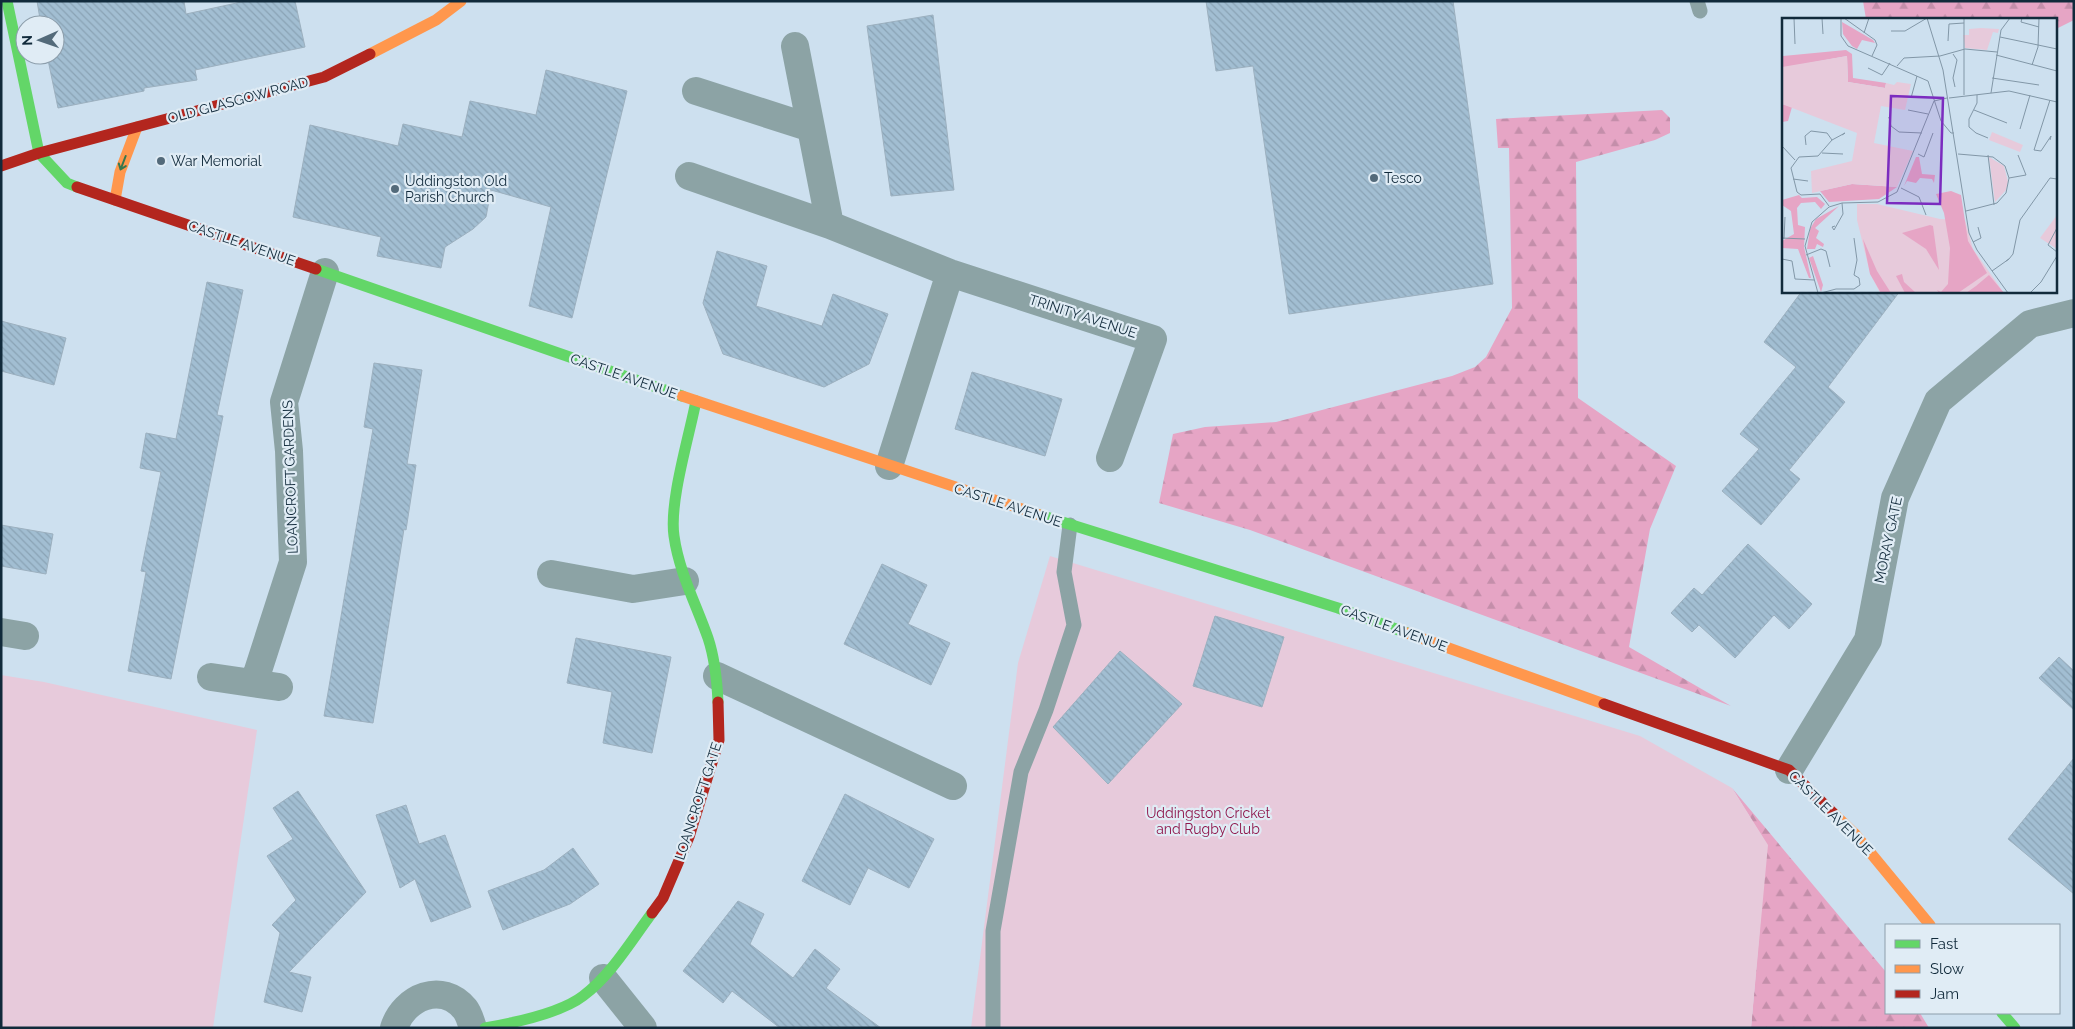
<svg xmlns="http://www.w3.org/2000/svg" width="2075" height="1029" font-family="Raleway,sans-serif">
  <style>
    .forest { fill: url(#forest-firs) }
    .park { fill: #e7cadb }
    .building { fill: url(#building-back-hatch); stroke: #9cb0bf }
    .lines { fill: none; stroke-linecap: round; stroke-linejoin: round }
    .lane { stroke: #8ca3a5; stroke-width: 15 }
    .street { stroke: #8ca3a5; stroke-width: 28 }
    .fast { stroke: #63d668; stroke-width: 11 }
    .slow { stroke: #ff974d; stroke-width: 11 }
    .jam { stroke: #b3261e; stroke-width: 11 }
    .oneway { stroke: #36774f }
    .poi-dot { fill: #536a7a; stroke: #e0ecf5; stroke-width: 2 }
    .labels { text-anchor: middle; stroke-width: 4.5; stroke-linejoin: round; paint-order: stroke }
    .street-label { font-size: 14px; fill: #112a3b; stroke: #e0ecf5 }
    .poi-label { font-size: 14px; fill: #112a3b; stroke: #e0ecf5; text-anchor: start }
    .park-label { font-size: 14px; fill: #8f164b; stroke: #e0ecf5 }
    .inset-road { fill: none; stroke: #8297a7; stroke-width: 1 }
    .view { fill: #7b2cbf; fill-opacity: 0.15; stroke: #7b2cbf; stroke-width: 2.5 }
    .inset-edge { fill: none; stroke: #112a3b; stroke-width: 2.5 }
  </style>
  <defs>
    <pattern id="forest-firs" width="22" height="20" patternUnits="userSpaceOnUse" patternTransform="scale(1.25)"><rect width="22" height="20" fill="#e6a5c5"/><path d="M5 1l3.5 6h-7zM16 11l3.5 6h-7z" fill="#c48eaa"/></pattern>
    <pattern id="building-back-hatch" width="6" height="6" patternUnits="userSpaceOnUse" patternTransform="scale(1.25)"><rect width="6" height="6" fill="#a2bed2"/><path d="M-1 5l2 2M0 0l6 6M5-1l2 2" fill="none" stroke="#8aa3b5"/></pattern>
  </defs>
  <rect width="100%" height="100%" fill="#cde0ef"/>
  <!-- forest -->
  <path class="forest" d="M1863,1h211v19l-18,9v-10h-190z
    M1662,110l8,8v15l-15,7 -79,22 2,236 98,68 -26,63 -21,118 102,59 -481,-176 -91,-27 14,-69 32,-7 71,-5 176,-46 23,-9 11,-10 26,-49 -3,-160h-11l-2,-29z
    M1732,788l154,184v41h34l9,15h-178l16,-183z"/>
  <!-- park -->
  <path class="park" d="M1050,556l590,180 92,52 36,57 -17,183h-780l47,-365z
    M1,675l43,7 213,48 -44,298h-212z"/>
  <!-- building -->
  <path class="building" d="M37,1h147l2,13 60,-13h49l10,46 -110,23 2,10 -53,8v3l-86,17 -11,-53h8v-30h-14z
    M1206,1h247l40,283 -204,30 -36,-248 -37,5z
    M933,15l21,175 -63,6 -24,-170z
    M546,70l81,21 -55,227 -43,-12 22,-99 -60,-17 -5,27 -13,12 -28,18 -4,21 -64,-12 4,-19 -88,-20 17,-92 88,21 5,-22 59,13 8,-36 66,14z
    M717,251l50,15 -11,40 66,20 11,-32 55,20 -19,50 -45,23 -101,-33 -20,-51z
    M207,282l36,8 -26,125 6,1 -52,263 -43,-8 18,-99 -5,-1 20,-99 -21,-4 6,-35 30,6z
    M1802,291h98l-72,96 17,15 -56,68 11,9 -39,46 -39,-34 37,-42 -19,-15 56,-67 -32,-25z
    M1,321l65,17 -12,47 -53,-14z
    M374,363l48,7 -15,94 9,1 -10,65 -2,-1 -31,194 -49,-7 49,-287 -9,-2z
    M972,372l90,27 -17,57 -90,-27z
    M1,525l52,9 -7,40 -45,-8z
    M1748,544l64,60 -23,25 -15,-14 -39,43 -36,-33 -7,7 -21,-19 23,-25 8,7z
    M882,564l45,21 -19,39 42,19 -19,42 -87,-41z
    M1215,616l69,21 -22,70 -69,-21z
    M576,638l95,19 -19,96 -49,-10 9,-51 -45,-9z
    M1120,651l62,53 -74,80 -55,-57z
    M2059,657l15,14v39l-35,-32z
    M2074,758v136l-66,-55z
    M298,791l68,101 -77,80 22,5 -9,35 -38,-10 16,-69 -8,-8 24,-25 -29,-44 26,-17 -20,-31z
    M845,794l89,45 -25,49 -41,-20 -18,37 -48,-24z
    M406,805l13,39 26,-9 26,72 -40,15 -16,-43 -15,9 -24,-73z
    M573,848l26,36 -29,20 -67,26 -15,-39 56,-21z
    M738,901l26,13 -14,30 43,34 22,-29 25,20 -14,19 55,40h-101l-48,-37 -9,12 -40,-32z"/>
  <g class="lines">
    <!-- lane -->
    <path class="lane" d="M1697,1l3,10
      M993,1028v-97l28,-159 25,-62 28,-85 -10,-53 6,-47"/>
    <!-- street -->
    <path class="street" d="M795,46l35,179
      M696,91l115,37
      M689,176l141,49 120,48 203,66 -43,119
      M889,466l61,-193
      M551,574l82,15 52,-8
      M1,632l24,4
      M717,676l236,110
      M211,677l68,10
      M254,683l39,-121 -4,-111 -5,-49 41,-130
      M1789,770l79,-130 27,-142 43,-97 92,-77 44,-11
      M603,978l40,50
      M394,1028c10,-31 48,-47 71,-19 4,5 6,13 8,19"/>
    <!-- fast -->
    <path class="fast" d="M7,1l32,152 28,30 10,4
      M316,269l366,127
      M696,401c-7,36 -27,101 -22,135 5,36 22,68 34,102 7,21 9,42 10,64
      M1040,515l298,93 69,25
      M2002,1013l13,15
      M485,1028c28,-5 76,-15 98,-32 28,-21 48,-55 69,-83"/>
    <!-- slow -->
    <path class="slow" d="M370,54l66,-34 25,-19
      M115,200l5,-28 17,-45
      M682,396l358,119
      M1407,633l197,71
      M1833,813l22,21 75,91"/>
    <!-- jam -->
    <path class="jam" d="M1,166l38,-13 285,-76 46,-23
      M77,187l239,82
      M1604,704l185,66 44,43
      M652,913l11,-15 26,-61 30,-97 -1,-38"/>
  </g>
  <!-- one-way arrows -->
  <defs><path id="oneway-shaft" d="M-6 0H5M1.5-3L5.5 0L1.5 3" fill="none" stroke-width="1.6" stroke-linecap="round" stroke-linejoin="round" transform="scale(1.25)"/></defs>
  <use class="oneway" href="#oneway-shaft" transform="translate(123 163) rotate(111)"/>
  <!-- markers -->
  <g class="poi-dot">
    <circle cx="161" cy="161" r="5"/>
    <circle cx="1374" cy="178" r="5"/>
    <circle cx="395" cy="189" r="5"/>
  </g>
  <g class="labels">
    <!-- street labels -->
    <g class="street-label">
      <text transform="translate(238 100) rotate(-15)" y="5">OLD GLASGOW ROAD</text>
      <text transform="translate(242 243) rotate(19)" y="5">CASTLE AVENUE</text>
      <text transform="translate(1083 316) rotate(18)" y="5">TRINITY AVENUE</text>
      <text transform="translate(624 376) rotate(19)" y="5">CASTLE AVENUE</text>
      <text transform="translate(290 477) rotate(-92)" y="5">LOANCROFT GARDENS</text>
      <text transform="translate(1008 505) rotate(18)" y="5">CASTLE AVENUE</text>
      <text transform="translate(1888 540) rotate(-78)" y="5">MORAY GATE</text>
      <text transform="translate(1394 628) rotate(20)" y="5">CASTLE AVENUE</text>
      <text transform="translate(698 801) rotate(-72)" y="5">LOANCROFT GATE</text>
      <text transform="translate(1831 813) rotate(45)" y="5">CASTLE AVENUE</text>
    </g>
    <!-- poi labels -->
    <g class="poi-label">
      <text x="171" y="166">War Memorial</text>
      <text x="1384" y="183">Tesco</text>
      <text x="405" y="186">Uddingston Old<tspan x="405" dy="16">Parish Church</tspan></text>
    </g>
    <!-- park labels -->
    <g class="park-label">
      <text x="1208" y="818">Uddingston Cricket<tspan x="1208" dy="16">and Rugby Club</tspan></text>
    </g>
  </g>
  <!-- overview -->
  <g transform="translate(1782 18)">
    <rect width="275" height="275" fill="#cde0ef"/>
    <path d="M210,114l31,13 -3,7 -31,-12zM207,139l15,9 4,16 -2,8 -11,12zM75,186h20l63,15 25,1 8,29 31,44h-124l-10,-20 -13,-53zM275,197v34l-17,-11z" fill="#e7cadb"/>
    <path d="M60,4l31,18 2,3 -13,-3 -5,9 -5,-3 -9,-12zM64,32l6,4 1,24 33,5 -1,5 -37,-6 -1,-26 -65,12 1,-12zM0,86l10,3 -4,14 -6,1zM134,139h3l3,17 13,1 -1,8 -2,-4 -12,-1 -4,5 -9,-2 -3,5zM70,166l45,3 3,-2 -21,14 -50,3 -9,-11zM169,173l10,4 7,46 19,32 -29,20h-19l-2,-3 4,2 7,-8 2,-36 -6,-35 -8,-19zM17,177l3,3 15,-1 8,7 -4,5 -6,-7 -14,1 -4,5 1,17 7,2 -1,20 7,31h-2l-11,-29 -16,-1v-7l12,-7 -3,-23 -9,-6v-5zM57,188l-24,22 4,3 -3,7 8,6 -1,3 -6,-3 -2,5h-8l3,-20 6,-10zM148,207l3,1 6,44 -13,-21 -24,-16zM81,221l14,32 14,22h-10l-11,-19zM31,238l10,29 -2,7 -12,-34zM120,256l2,8 12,11h-11l-9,-17zM207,257l15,18h-38l10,-7z" fill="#e6a5c5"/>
    <path d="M187,11l12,-1 18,1 -1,4 -5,-1 -6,18 -22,-2 -2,-13h6zM65,38l1,26 37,6 1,-5 8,2 3,-3 14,2 -6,26 -24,-4 -7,37 39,8 -16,36 -45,-3 -40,9 -1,-22 41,-10 5,-28 -75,-29v-37z" fill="#e7cadb"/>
    <path class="inset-road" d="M12,0l1,26M40,0l1,16M59,0v18l7,10 80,35 13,40 10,12h3M62,0l31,22 2,5 -5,11M145,0l16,52 26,163 8,17 31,43M182,0v77M240,0l-1,4 18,5M109,13h14l22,-13M82,15l5,-15M218,19l57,12M166,23l1,-17 15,-1M171,36l4,6 -4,18 2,9M214,37l61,16M250,47l6,-18 1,-29M115,48l7,-8 36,-2 25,-7 32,3M86,50l14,7 8,-12M210,60l47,7M209,75l10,-63 9,-12M195,77v8l-8,16v8l7,6 12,5M129,80l6,-22M167,80l60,-7 48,11M126,92l20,4M192,92l33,13M108,103l-1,-4 2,9 8,6 23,1M238,111l10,-34M268,122l1,-4 -10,15 -7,-1 16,-50M24,127l-1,-9 6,-5 16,2 5,7M0,128l13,14M40,135l21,1M136,136l6,3 9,-24M176,136l35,3 12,9 4,12 -3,15 -9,10 -31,8M206,137l6,50M227,160l17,-3 -8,-20M11,161l15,2M119,170l18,9 7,18M47,188l-9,-12 -19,1 -4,-3 -6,-24 8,-11 19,-1 14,-16 13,-7 -3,2M53,208l-3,1 2,3 9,-16 -1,-11M275,210l-9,17 9,7M0,220l23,1M2,221l1,-22M191,224l8,-4 -3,-11M24,237l15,-6 5,2 4,16M0,241l10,2 3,18 19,1M227,241l4,-5 7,-34 30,-42 7,1M210,253l17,-12 -3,2M36,275l-13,-47 7,-24 17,-15 13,-4 36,-1 19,-10 37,-91 13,-3M39,275l15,-4h18l6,-4 -1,-7 -5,-3 3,-15 -3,-22M248,275l11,-11 16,-26"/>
    <path class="view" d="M109,78l52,2 -3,106 -53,-1z"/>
    <rect width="275" height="275" class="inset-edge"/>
  </g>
  <!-- border -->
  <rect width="2075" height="1029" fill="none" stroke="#112a3b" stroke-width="5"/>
  <!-- legend -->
  <rect x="1885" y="924" width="175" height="90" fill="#e0ecf5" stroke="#8d9eab"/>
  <rect x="1895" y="940" width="25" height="8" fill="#63d668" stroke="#8d9eab"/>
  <text x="1930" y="949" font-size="15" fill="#112a3b">Fast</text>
  <rect x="1895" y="965" width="25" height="8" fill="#ff974d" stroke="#8d9eab"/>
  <text x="1930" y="974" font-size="15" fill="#112a3b">Slow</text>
  <rect x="1895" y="990" width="25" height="8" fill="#b3261e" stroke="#8d9eab"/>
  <text x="1930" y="999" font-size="15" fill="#112a3b">Jam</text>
  <!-- north arrow -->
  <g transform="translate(40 40) rotate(268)"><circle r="24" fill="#e0ecf5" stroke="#8d9eab"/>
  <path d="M0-4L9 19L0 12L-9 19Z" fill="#536a7a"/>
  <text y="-8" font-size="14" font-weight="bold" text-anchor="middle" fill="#112a3b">N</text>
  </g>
</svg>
